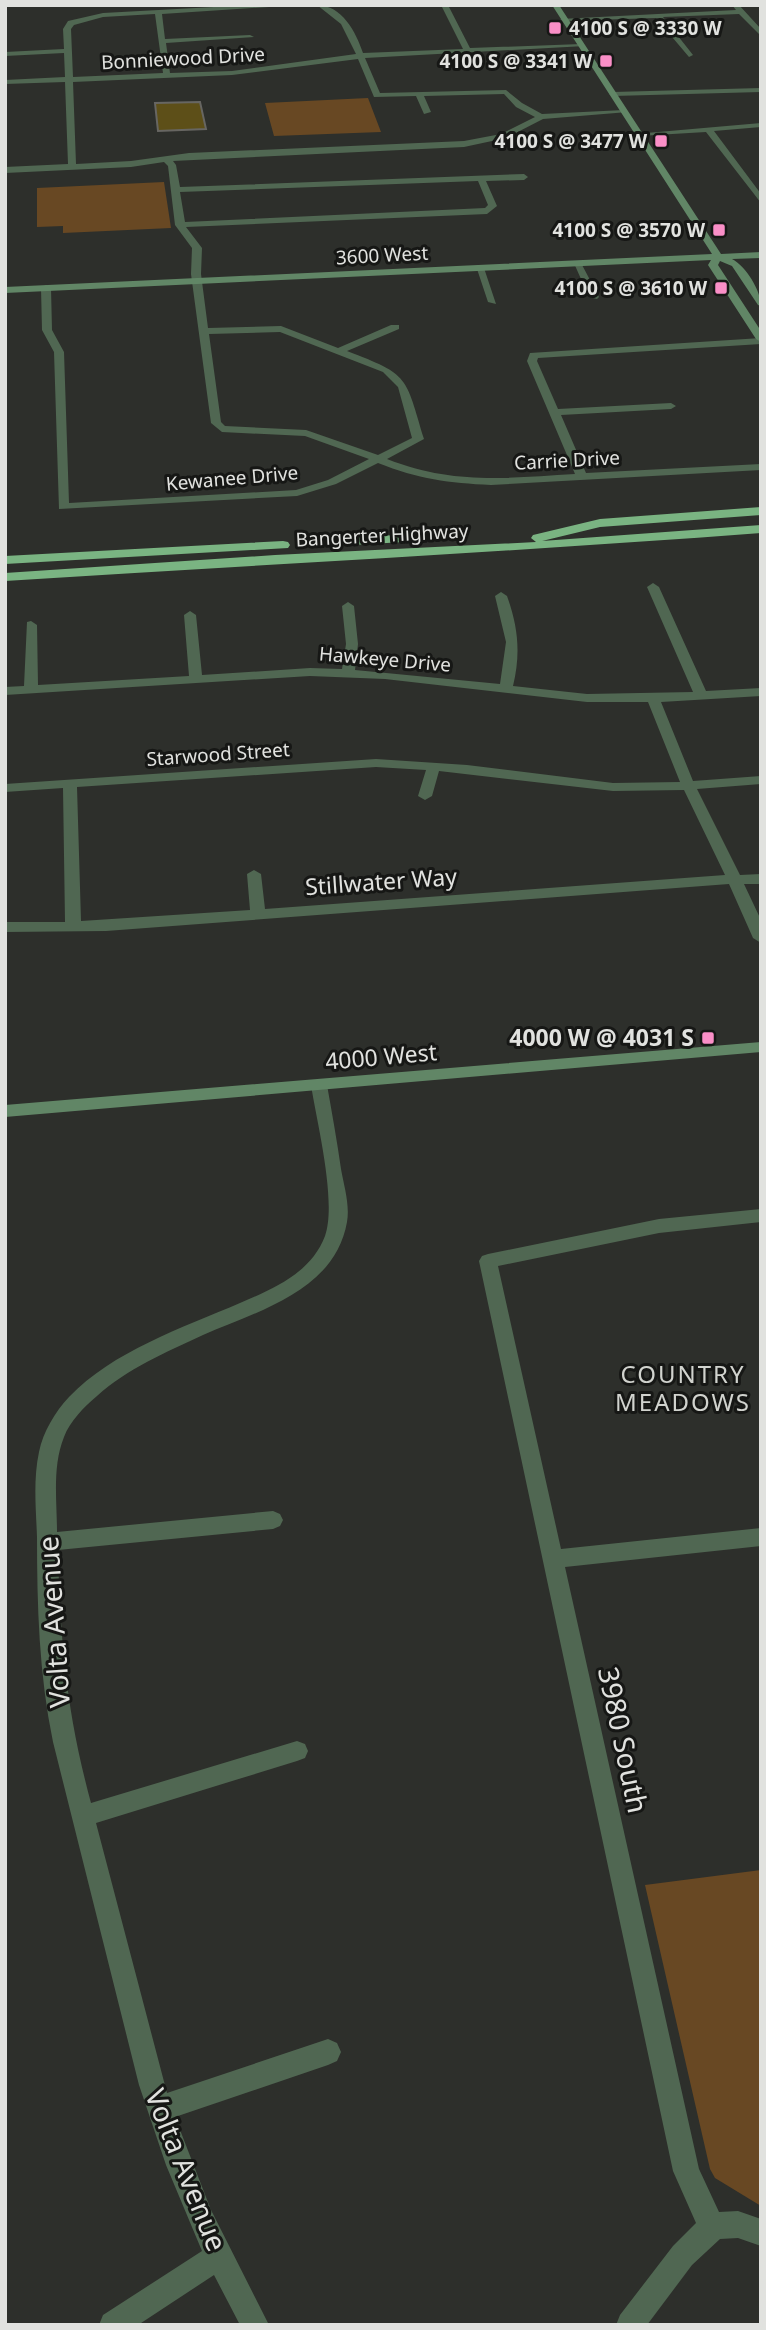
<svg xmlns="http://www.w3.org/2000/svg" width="766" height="2330" font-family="'Noto Sans',sans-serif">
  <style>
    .green { fill: #684823 }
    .building { fill: #5d4f18; stroke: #676662; stroke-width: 2 }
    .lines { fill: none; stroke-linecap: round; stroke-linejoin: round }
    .street { fill: #506752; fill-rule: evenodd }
    .secondary { fill: #618666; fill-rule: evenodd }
    .highway { fill: #7ab482; fill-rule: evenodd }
    .poi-dot { fill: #fa8fc7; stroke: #161715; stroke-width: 2.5 }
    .labels { text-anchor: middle; stroke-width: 6; stroke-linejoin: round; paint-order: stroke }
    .far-poi-label { font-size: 19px; font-weight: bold; fill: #e1e2df; stroke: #161715; text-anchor: end }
    .far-street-label { font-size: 19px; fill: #e1e2df; stroke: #161715 }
    .street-label { font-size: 23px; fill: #e1e2df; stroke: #161715 }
    .poi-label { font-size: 23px; font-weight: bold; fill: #e1e2df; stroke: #161715; text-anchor: end }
    .neighbourhood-label { font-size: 24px; letter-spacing: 2px; fill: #d1d3ce; stroke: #161715 }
    .near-street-label { font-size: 28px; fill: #e1e2df; stroke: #161715 }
  </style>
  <rect width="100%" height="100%" fill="#2d2f2b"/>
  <!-- green -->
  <path class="green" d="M368,98l13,34 -107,4 -9,-33z
    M164,182l7,46 -108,5v-7l-26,1v-39z
    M761,1870v336l-46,-28 -5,-9 -65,-284z"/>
  <!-- building -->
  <path class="building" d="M200,102l6,27 -48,2 -3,-28z"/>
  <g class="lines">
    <!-- street -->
    <path class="street" d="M251,5h49l-138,9 3,25 85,-4 4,2 -88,6 4,30 62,-2 124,-17 -15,-30 -24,-19c25,0 39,27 46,48l100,-4 -22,-44h7l22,43 111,-4 4,2 -220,12 15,35 126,-3 16,13 20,11 82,-4 4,2 -85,7 -37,19 -42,9 -291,14 3,4 4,22 344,-13 4,3 -4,3 -38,1 11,25 -10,8 -301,13 16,21 -1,26 7,54 73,-2 57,22 53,-23h8v4l-52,22c63,24 58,25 77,88l-37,20c66,26 119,19 188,15l-48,-113 3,-8 231,-15v6l-223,14 -1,3 21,48 113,-6 5,3 -5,3 -110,6 25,58 175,-9v6l-270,15c-42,-2 -73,-6 -113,-22l-42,21 -39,12 -238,13 -5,-157 -12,-22 -1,-42 5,-3 5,3 1,42 12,22 5,151 227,-13 32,-10 41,-21 -64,-23 -83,-4 -11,-9 -20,-149 1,-26 -17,-23 -7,-59 -4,-4 -33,5 -126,6v-6l63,-3 -3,-82 -60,2v-4l60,-3 -1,-24 -59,3v-4l59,-3 -1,-20 5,-8 35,-8zM155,14l8,59 -90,4 -2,-48 3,-4 29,-8zM358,59l16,38 42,-1 8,18 7,-2 -7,-16 80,-2 12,13 19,10 -34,17 -37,7 -275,12 -58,8 -55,3 -3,-82 159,-7zM478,181l10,24 -3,3 -300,14 -5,-30zM280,332l103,40 15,15 14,51 -34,17 -72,-25 -81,-4 -4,-4 -12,-88z
      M732,5h7l22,24v7l-22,-22 -76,3 30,38 -4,2 -33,-39 -92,3 -4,-2 176,-9z
      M761,88v4l-148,4 -4,-2 4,-2z
      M761,123v4l-47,4 47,63v9l-55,-71 -67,4 -4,-2z
      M573,261l8,2 18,34 -2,2 -8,-2z
      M476,266l8,2 12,36 -8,-2z
      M653,583l6,4 47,104 55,-3v8l-100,6 32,79 68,-5v8l-64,5 43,86 21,-1v10h-17l17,36v23l-8,-5 -24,-54 -623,47 -101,1v-10h60l-2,-134 -58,4v-8l371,-25 91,6 146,18 67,-1 -32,-80h-61l-202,-23 -75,-3 -305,19v-8l19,-1 3,-64 4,-1 6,4 1,60 151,-9 -5,-61 6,-4 6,4 6,60 108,-7 32,1 4,-25 -4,-38 6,-4 6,4 4,38 -3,26 145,14 6,-42 -11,-46 6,-4 6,4c11,31 14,57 6,90l74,8 106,-2 -46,-105zM376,767l50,3 -8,26 7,4 7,-4 7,-25 174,20 71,-1 41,85 -460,34 -4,-35 -7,-4 -7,4 3,36 -169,11 -4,-134z
      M319,1079l8,6c5,28 10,56 14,84 3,17 9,36 6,53 -12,69 -89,89 -144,113 -37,17 -76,34 -106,61 -13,11 -27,25 -33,41 -12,30 -7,64 -7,95l216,-21 7,3 3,6 -3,6 -7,3 -215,21c2,92 9,164 33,253l206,-62 8,3 3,7 -3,7 -8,3 -201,62 71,270 161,-54 9,4 4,9 -4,9 -9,4 -153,52 36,93 58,115h-29l-26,-50 -76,50h-39l4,-10 99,-64 -36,-86 -27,-80 -86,-343c-14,-68 -16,-136 -16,-205 -1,-28 -4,-57 2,-85 4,-20 16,-40 30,-55 44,-46 113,-69 171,-94 33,-14 71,-30 85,-67 12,-34 -8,-113 -14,-151z
      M761,1209v13l-102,11 -161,33 63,283 200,-21v18l-196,21 134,602 20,43 19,-1 23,8v27l-23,-8 -18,1 -28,26 -45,60h-31l4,-10 53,-69 23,-23 -23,-52 -194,-910 3,-5 6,-2 171,-35z"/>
    <!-- secondary -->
    <path class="secondary" d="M552,5h7l162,249 40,-2v6l-29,1c14,7 29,32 29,47l-3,-1 -26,-39 -12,-5 -2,4 43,66v11l-5,-3 -48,-74 3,-5 -706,33v-6l707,-33z
      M761,1042v10l-756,65v-12z"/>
    <!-- highway -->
    <path class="highway" d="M761,507v8l-161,12 -58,14 219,-16v8c-252,19 -504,32 -756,48v-8l270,-18 261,-13 -5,-4 2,-3 67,-16z
      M416,534l5,1v6l-103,6 -7,-4 7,-4z
      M283,541l5,1 2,3 -2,3 -283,16v-8z"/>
  </g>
  <!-- markers -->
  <g class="poi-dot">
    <rect x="548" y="21" width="14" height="14" rx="3.5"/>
    <rect x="599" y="54" width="14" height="14" rx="3.5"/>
    <rect x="654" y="134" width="14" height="14" rx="3.5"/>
    <rect x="712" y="223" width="14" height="14" rx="3.5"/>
    <rect x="714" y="281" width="14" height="14" rx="3.5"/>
    <rect x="701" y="1031" width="14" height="14" rx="3.5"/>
  </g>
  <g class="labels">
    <!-- far-poi labels -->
    <g class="far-poi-label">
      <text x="569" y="35" text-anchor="start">4100 S @ 3330 W</text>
      <text x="592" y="68">4100 S @ 3341 W</text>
      <text x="647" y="148">4100 S @ 3477 W</text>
      <text x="705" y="237">4100 S @ 3570 W</text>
      <text x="707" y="295">4100 S @ 3610 W</text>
    </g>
    <!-- far-street labels -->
    <g class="far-street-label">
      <text transform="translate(183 58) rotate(-3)" y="7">Bonniewood Drive</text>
      <text transform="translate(382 255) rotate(-3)" y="7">3600 West</text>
      <text transform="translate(567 460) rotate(-3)" y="7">Carrie Drive</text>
      <text transform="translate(232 478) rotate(-5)" y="7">Kewanee Drive</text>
      <text transform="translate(382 535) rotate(-3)" y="7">Bangerter Highway</text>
      <text transform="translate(385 659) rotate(5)" y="7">Hawkeye Drive</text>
      <text transform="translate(218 754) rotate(-4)" y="7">Starwood Street</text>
    </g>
    <!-- street labels -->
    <g class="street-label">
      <text transform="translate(381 882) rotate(-4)" y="8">Stillwater Way</text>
      <text transform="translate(381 1057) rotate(-5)" y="8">4000 West</text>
    </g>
    <!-- poi labels -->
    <g class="poi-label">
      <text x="694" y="1046">4000 W @ 4031 S</text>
    </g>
    <!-- neighbourhood labels -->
    <g class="neighbourhood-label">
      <text x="683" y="1383">COUNTRY<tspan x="683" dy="28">MEADOWS</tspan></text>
    </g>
    <!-- near-street labels -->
    <g class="near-street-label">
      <text transform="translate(54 1622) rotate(-94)" y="10">Volta Avenue</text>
      <text transform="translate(623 1740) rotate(78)" y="10">3980 South</text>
      <text transform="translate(186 2170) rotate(68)" y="10">Volta Avenue</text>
    </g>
  </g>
  <!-- border -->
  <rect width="766" height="2330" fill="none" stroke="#e1e2df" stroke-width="14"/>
</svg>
